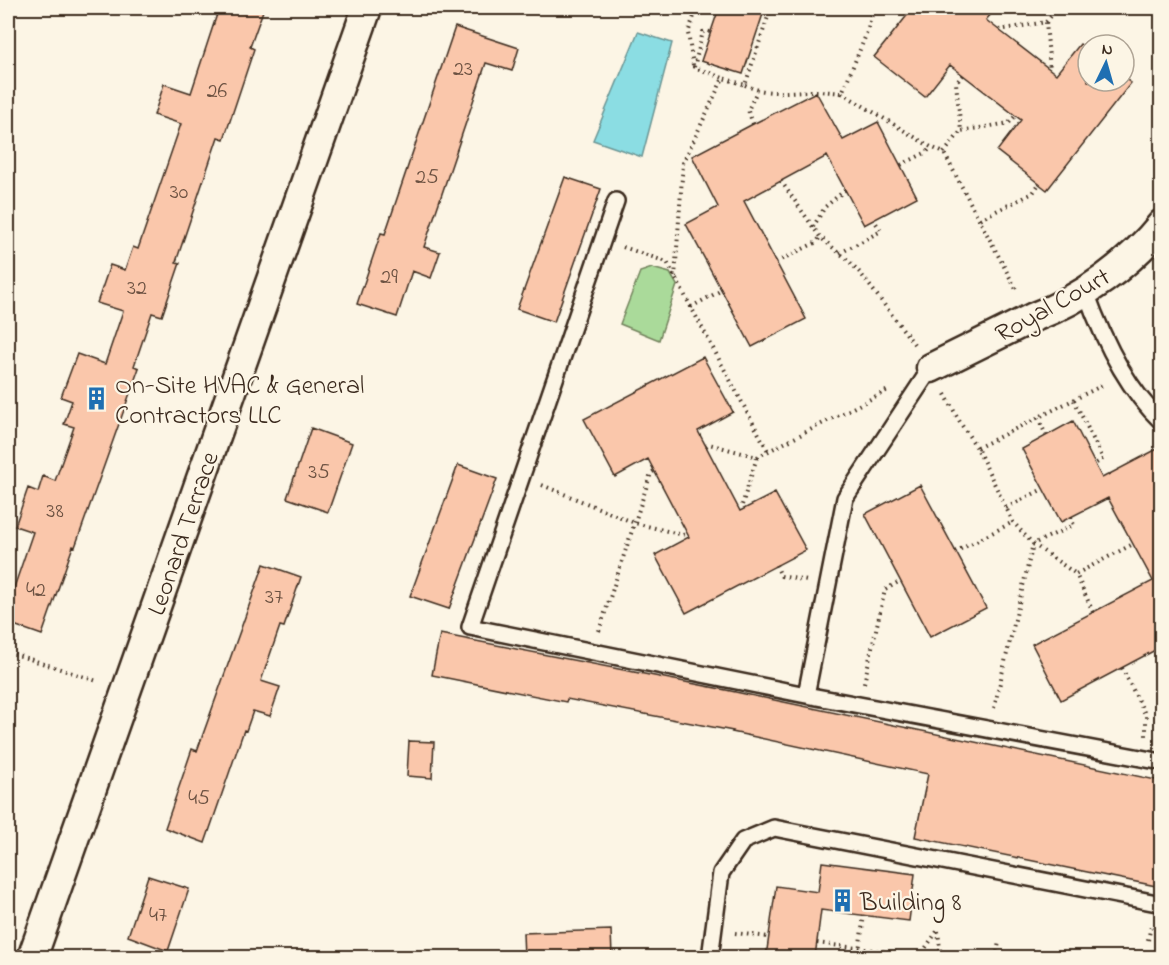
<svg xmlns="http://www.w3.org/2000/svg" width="1169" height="965" font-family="'Indie Flower',sans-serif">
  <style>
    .green { fill: #aada9a; stroke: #72825c; stroke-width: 1.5 }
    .water { fill: #8bdde3; stroke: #6b9594; stroke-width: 1.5 }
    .building { fill: #fac7ab; stroke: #3b2a1e; stroke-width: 1.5 }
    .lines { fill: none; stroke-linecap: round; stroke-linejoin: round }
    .service-casing { stroke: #3b2a1e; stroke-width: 20 }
    .minor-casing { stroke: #3b2a1e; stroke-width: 33 }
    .path { stroke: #3b2a1e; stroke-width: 4; stroke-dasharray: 1.5 4.5; stroke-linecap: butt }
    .service { stroke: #fcf5e5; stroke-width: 15 }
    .minor { stroke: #fcf5e5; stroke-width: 28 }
    .labels { text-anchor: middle; stroke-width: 4.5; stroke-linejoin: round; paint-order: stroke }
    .number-label { font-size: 22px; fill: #6b5141 }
    .street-label { font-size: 26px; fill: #3b2a1e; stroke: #fcf5e5 }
    .poi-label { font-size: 26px; fill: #3b2a1e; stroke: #fcf5e5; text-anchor: start }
  </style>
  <rect width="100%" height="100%" fill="#fcf5e5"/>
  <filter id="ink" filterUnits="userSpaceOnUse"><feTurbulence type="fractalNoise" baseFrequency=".0167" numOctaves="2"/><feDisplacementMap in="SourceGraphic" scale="12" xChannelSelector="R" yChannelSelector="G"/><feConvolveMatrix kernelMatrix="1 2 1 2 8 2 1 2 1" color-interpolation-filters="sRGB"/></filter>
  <g filter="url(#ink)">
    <!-- green -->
    <path class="green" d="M652,268l18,5 7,12 -18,55 -39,-16 20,-52z"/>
    <!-- water -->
    <path class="water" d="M638,32l34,11 -30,114 -49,-17z"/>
    <!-- building -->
    <path class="building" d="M219,8h45l-14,39 4,2 -30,90 -6,-2 -42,125 4,1 -18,53 -10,-3 -18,53 5,2 -64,179 -2,-1 -31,89 -34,-12v-18l25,-73 -18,-6 13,-38 10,4 5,-16 12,5 19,-54 -10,-3 8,-23 -11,-4 16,-43 28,10 18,-53 -26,-8 13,-38 15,5 8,-23 5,2 43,-125 -27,-9 10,-31 27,9z
      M719,8h46l-22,66 -42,-13z
      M913,8h83l-10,12 70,54 24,-30 8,6v31h36v-3l7,5 -84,107 -50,-39 24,-31 -71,-55 -25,32 -51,-40z
      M455,27l64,21 -7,23 -26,-8 -62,184 16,5 -9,26 -19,-7 -15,46 -40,-13 24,-71 4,1z
      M816,92l27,48 35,-18 39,75 -53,28 -37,-69 -83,45 62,118 -54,28 -66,-123 32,-17 -26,-51 61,-32z
      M565,177l36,12 -47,133 -37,-13z
      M703,357l30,55 -35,19 42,80 35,-18 31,57 -120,63 -31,-58 34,-18 -41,-78 -33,18 -31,-58z
      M1073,421l29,57 59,-31v200l-100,53 -29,-56 121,-63 -45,-83 -47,24 -39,-73z
      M311,428l41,15 -24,69 -41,-14z
      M458,465l39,14 -48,130 -39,-13z
      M920,485l66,123 -56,29 -65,-123z
      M264,564l37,13 -17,50 -4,-1 -19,55 19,6 -10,29 -17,-5 -7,20 -2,-1 -39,113 -40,-15 27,-79 5,2z
      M440,634l286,56 435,91v106l-246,-50 13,-63 -196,-42 1,-1 -166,-32 -1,3 -134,-27z
      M409,741l25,1 -2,36 -25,-2z
      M822,862l93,12 -6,47 -88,-11 -6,47h-49l10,-71 42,6z
      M148,876l41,13 -21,62 -40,-15z
      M611,930l1,27h-88l-1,-24z"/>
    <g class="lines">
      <defs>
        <path id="service" d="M616,201l-146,426 336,68 39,-197 86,-130
          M1086,292c16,45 40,96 76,130
          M806,695l356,67
          M710,958l11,-85 22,-32 31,-13 388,76"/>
        <path id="minor" d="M931,368l103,-51c48,-18 96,-53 128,-93
          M32,958l335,-950"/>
      </defs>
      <!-- service casing -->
      <use href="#service" class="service-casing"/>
      <!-- minor casing -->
      <use href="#minor" class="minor-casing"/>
      <!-- path -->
      <path class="path" d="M1046,22l12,-14
        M999,30l47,-8 4,48
        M710,32l-4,-1 -3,1 -9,35 29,11
        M693,65l-5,-32 9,-25
        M963,75l-7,8 5,48 48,-8 7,-8
        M745,85c24,11 42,6 67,6 10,0 20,1 30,2l24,-58 8,-27
        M842,93l89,54 13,6 73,138
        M753,124l-5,-14 9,-19
        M944,153l17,-22
        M901,165l26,-13 4,-5
        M781,181l39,56 28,23 13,14 53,70
        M980,219l53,-26 6,-9
        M813,227l12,-20 20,-17
        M623,247l44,15 101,189
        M840,253l41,-22 -7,-11
        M776,262l41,-20 3,-5
        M675,277l8,-114 40,-85 22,7 26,-77
        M691,307l31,-17
        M945,394l16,30 16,24 36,74 20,22 -39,164
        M1074,400l29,59 -8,5
        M1038,418l8,17
        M706,446l3,-2 48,13 -15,48 -4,2
        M977,448l128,-64
        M757,457l131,-67
        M542,485l93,38 48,12 4,-2
        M1006,508l37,-19
        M1071,517l3,8 -41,19 43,30
        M955,552l58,-30
        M776,565l5,11 26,5
        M1093,612l-17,-38 57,-30
        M599,631l52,-158 3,-2
        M8,652l89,29
        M1122,668l24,48v21
        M864,683l21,-93 15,-9
        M938,931l3,27
        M735,933l34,4
        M1148,940l3,-14
        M817,943l103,13 18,-26
        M858,958l6,-43
        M996,958l3,-16
        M1065,958l2,-3"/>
      <!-- service -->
      <use href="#service" class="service"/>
      <!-- minor -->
      <use href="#minor" class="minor"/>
    </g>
  </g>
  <!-- icons -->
  <defs>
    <symbol id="building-bare" viewBox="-9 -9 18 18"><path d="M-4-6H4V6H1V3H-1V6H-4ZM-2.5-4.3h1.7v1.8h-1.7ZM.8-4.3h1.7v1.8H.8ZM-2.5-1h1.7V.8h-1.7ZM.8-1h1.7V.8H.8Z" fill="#1f6fb2" stroke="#fcf5e5" stroke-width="2.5" paint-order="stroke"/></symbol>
  </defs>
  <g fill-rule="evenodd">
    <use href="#building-bare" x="80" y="382" width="33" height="33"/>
    <use href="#building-bare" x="826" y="884" width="33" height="33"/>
  </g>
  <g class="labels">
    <!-- number labels -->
    <g class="number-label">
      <text x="463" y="75">23</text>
      <text x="217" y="97">26</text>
      <text x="427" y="183">25</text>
      <text x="179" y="198">30</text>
      <text x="389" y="283">29</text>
      <text x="137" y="294">32</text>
      <text x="319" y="478">35</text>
      <text x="55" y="517">38</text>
      <text x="36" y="596">42</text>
      <text x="274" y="603">37</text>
      <text x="199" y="804">45</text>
      <text x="158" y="921">47</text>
    </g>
    <!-- street labels -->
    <g class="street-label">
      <text transform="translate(1052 304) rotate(-29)" y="9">Royal Court</text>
      <text transform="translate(182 533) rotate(-71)" y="9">Leonard Terrace</text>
    </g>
    <!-- poi labels -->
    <g class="poi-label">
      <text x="115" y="393">On-Site HVAC &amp; General<tspan x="115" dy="30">Contractors LLC</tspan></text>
      <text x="860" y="910">Building 8</text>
    </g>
  </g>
  <!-- margin -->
  <rect width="1169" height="965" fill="none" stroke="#fcf5e5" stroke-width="30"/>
  <rect x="15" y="15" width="1139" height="935" fill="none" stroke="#3b2a1e" stroke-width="2" filter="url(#ink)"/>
  <!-- north arrow -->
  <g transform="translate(1106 63) rotate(5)"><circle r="28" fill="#fcf5e5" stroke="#afa495" stroke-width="1.5"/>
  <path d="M0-4.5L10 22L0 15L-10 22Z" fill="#1f6fb2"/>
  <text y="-9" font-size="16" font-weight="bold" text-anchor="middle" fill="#3b2a1e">N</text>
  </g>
</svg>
